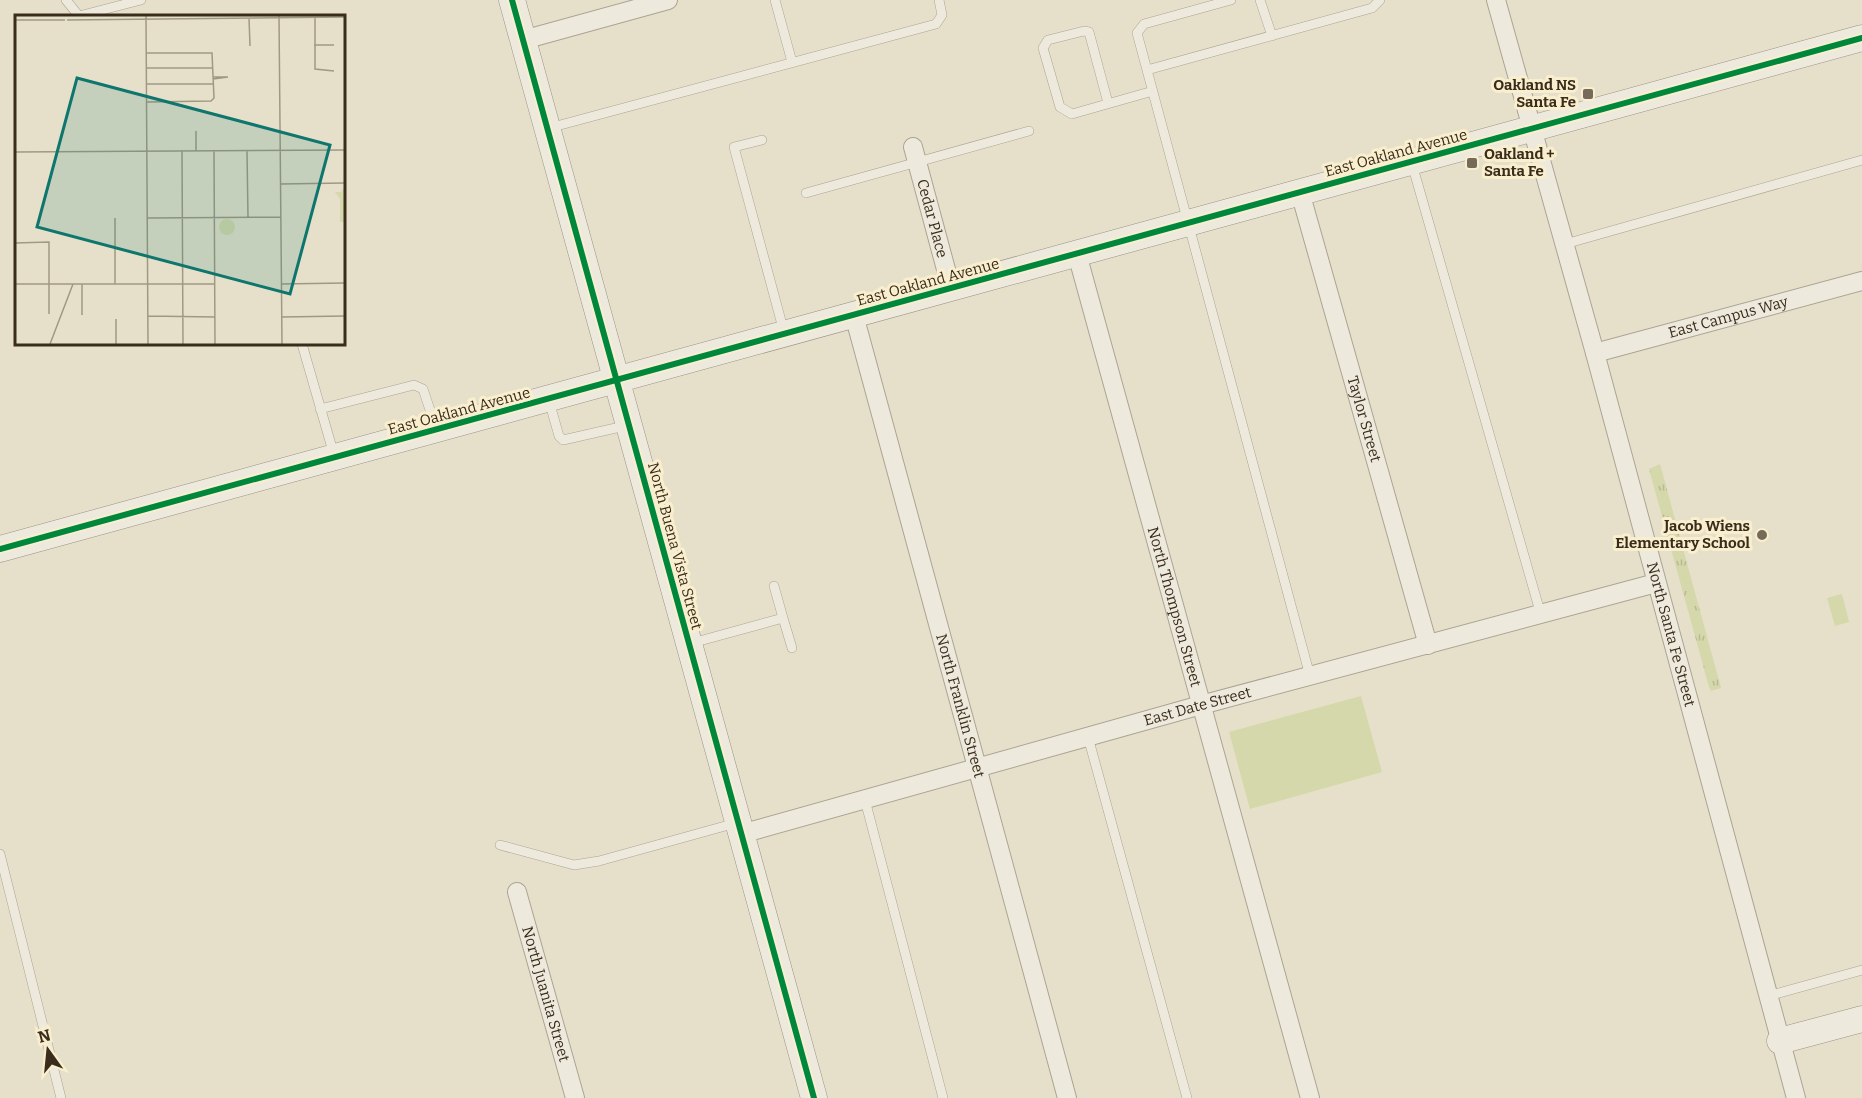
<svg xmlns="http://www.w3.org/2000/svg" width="1862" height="1098" font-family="Bitter,serif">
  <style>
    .grass { fill: url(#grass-tufts) }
    .pitch { fill: #d4d8ab }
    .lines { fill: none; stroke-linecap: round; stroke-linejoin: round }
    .lane-casing { stroke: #aba494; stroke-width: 10 }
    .street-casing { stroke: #aba494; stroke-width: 20 }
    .secondary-casing { stroke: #9a9384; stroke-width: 27 }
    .lane { stroke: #ede9dd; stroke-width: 9 }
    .street { stroke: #ede9dd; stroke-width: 18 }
    .secondary { stroke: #ede9dd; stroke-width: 26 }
    .cycleway-casing { stroke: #f9efcf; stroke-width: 10 }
    .cycleway { stroke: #00873e; stroke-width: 6 }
    .poi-dot { fill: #766b58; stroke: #f9efcf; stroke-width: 2 }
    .labels { text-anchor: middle; stroke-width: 6; stroke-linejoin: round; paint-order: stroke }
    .poi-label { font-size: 15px; font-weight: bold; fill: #3a2c1b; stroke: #f9efcf; text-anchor: end }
    .street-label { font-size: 15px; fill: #3a2c1b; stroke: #f9efcf }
    .inset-road { fill: none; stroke: #a19884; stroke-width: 1.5 }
    .view { fill: #0f766e; fill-opacity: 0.15; stroke: #0f766e; stroke-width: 3 }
    .inset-edge { fill: none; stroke: #3a2c1b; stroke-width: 3 }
  </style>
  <defs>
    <pattern id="grass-tufts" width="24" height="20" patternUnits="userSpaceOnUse" patternTransform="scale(1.5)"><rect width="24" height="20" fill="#d4d8ab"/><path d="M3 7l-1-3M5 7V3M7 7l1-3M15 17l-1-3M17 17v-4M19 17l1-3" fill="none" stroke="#b7ba93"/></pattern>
  </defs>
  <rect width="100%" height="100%" fill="#e6e0ca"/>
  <!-- grass -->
  <path class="grass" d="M1660,464l61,224 -10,3 -2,-4 -60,-218z"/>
  <!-- pitch -->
  <path class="pitch" d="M1842,594l7,28 -14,4 -8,-28z
    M1361,696l21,76 -132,37 -21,-77z"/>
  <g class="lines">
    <defs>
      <path id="lane" d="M66,0l13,16
        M775,0l17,62
        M1260,0l12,36
        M79,16l62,-16
        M1147,70l-10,-37 7,-9 87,-24
        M1108,103l-19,-71 -5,-1 -36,9 -5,8 17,59 12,7 81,-23
        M549,128l387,-104 6,-9 -3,-15
        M762,140l-28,7 50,185
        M1412,164l129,451
        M806,193l223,-62
        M1565,244l297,-84
        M302,344l32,111
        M549,401l10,35 4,4 66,-15
        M320,409l94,-24 9,4 13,39
        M783,618l9,30
        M692,643l91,-25 -9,-32
        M1310,676l-163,-606 225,-62 8,-8
        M1088,737l99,361
        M865,800l78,298
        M500,845l74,20 25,-4 137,-38
        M0,854l61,244
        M1768,996l94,-26"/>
      <g id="street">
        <path id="s1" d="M1496,0l99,353 201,745"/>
        <path d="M523,40l145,-40"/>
        <path id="s2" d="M913,147l38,141"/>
        <path id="s3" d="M1300,192l128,453"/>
        <path id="s4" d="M1077,254l233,844"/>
        <path id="s5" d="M854,315l213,783"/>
        <path id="s6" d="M1595,353l267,-72"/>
        <path id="s7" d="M741,834l460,-129 455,-122"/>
        <path id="s8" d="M517,892l58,206"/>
      </g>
      <path id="secondary" d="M512,0l302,1098
        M0,549l1862,-511
        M1780,1041l82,-22"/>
    </defs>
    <!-- lane casing -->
    <use href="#lane" class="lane-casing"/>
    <!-- street casing -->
    <use href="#street" class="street-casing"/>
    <!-- secondary casing -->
    <use href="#secondary" class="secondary-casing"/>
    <!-- lane -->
    <use href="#lane" class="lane"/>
    <!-- street -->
    <use href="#street" class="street"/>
    <!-- secondary -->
    <use href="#secondary" class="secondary"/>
    <defs>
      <path id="cycleway" d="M512,0l302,1098
        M0,549l1862,-511"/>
    </defs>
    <!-- cycleway casing -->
    <use href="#cycleway" class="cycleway-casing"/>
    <!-- cycleway -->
    <use href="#cycleway" class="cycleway"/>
  </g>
  <!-- markers -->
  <g class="poi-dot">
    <rect x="1582" y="88" width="12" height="12" rx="3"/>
    <rect x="1466" y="157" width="12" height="12" rx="3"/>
    <circle cx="1762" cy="535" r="6"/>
  </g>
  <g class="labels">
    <!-- poi labels -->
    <g class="poi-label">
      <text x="1576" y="90">Oakland NS<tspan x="1576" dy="17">Santa Fe</tspan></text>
      <text x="1484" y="159" text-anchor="start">Oakland +<tspan x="1484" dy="17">Santa Fe</tspan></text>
      <text x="1750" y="531">Jacob Wiens<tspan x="1750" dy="17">Elementary School</tspan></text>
    </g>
    <!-- street labels -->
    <g class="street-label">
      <text transform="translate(1396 153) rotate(-15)" y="5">East Oakland Avenue</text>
      <text dy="5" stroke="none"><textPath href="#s2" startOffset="74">Cedar Place</textPath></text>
      <text transform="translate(928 282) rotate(-15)" y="5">East Oakland Avenue</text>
      <text dy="5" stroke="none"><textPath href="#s6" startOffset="138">East Campus Way</textPath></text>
      <text transform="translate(459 411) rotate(-15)" y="5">East Oakland Avenue</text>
      <text dy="5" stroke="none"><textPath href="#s3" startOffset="236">Taylor Street</textPath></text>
      <text transform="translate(675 546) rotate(75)" y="5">North Buena Vista Street</text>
      <text dy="5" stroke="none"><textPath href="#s4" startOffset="366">North Thompson Street</textPath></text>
      <text dy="5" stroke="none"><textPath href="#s1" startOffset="658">North Santa Fe Street</textPath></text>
      <text dy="5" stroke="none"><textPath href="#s7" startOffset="474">East Date Street</textPath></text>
      <text dy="5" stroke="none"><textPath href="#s5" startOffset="405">North Franklin Street</textPath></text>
      <text dy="5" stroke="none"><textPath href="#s8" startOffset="106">North Juanita Street</textPath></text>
    </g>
  </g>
  <!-- overview -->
  <g transform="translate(15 15)">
    <rect width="330" height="330" fill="#e6e0ca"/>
    <path d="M330,171v36h-5v-23l-5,-7h6z" fill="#d4d8ab"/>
    <path d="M204 212a8 8 0 1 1 16 0a8 8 0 1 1-16 0Z" fill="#d4d8ab"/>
    <path class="inset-road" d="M131,1l2,328M264,1l3,328M234,3l1,28M300,3v51l19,2M0,5h50M52,5l278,-3M299,30h20M131,38h66l2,45 -3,3 -64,1M132,53h65M198,62h15l-15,2M132,69h67M167,136l1,193M181,136v-20M199,136l1,193M232,136l1,66M0,137l330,-2M266,169l64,-1M0,195v134M100,203v66M132,203l134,-1M0,228l34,-1v72M0,269h200M67,269v31M266,269l64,-1M133,301l67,1M266,302l64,-1M101,304v25M35,329l23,-60"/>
    <path class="view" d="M62,63l253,67 -40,149 -253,-67z"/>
    <rect width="330" height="330" class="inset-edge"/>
  </g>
  <!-- north arrow -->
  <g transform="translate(48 1050) rotate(345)" stroke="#f9efcf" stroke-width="4.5" paint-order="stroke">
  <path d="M0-4.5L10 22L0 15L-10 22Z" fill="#3a2c1b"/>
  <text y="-9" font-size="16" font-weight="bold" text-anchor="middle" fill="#3a2c1b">N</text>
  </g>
</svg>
